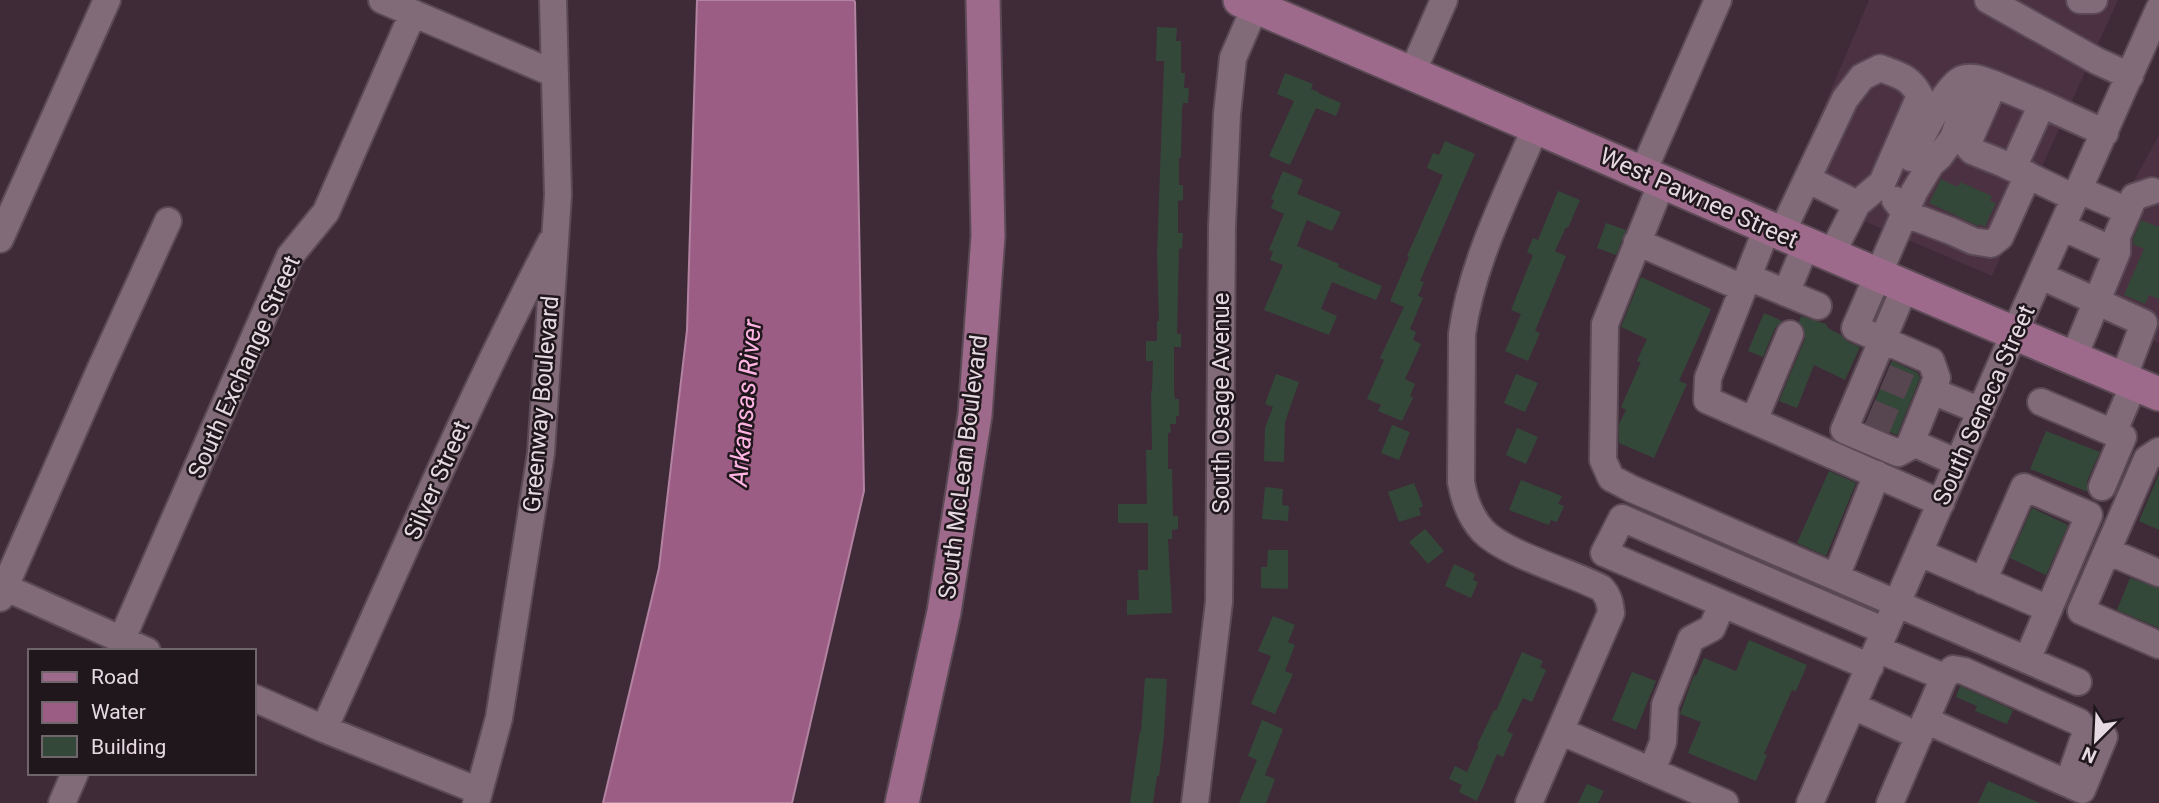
<svg xmlns="http://www.w3.org/2000/svg" width="2159" height="803" font-family="Roboto,sans-serif">
  <style>
    .built { fill: #4b3141 }
    .water { fill: #9c5d85; stroke: #b282a1; stroke-width: 2 }
    .building { fill: #34483a }
    .lines { fill: none; stroke-linecap: round; stroke-linejoin: round }
    .minor-tunnel { stroke: #574550; stroke-width: 26; stroke-dasharray: 26 13; stroke-linecap: butt }
    .minor-casing { stroke: #5b4a55; stroke-width: 30 }
    .major-casing { stroke: #5b4a55; stroke-width: 37 }
    .minor { stroke: #816b78; stroke-width: 26 }
    .major { stroke: #9e6a8b; stroke-width: 33 }
    .labels { text-anchor: middle; stroke-width: 5; stroke-linejoin: round; paint-order: stroke }
    .street-label { font-size: 24px; fill: #e6d9e1; stroke: #20171c }
    .water-label { font-size: 26px; font-style: italic; fill: #ffb5e3; stroke: #20171c }
  </style>
  <rect width="100%" height="100%" fill="#3e2b37"/>
  <!-- built -->
  <path class="built" d="M1869,0h249l-126,276 -203,-87z
    M2159,135v208l-83,-36 51,-114z"/>
  <!-- water -->
  <path class="water" d="M697,0h157l1,2 9,489 -72,312h-189l56,-235 28,-238z"/>
  <!-- building -->
  <path class="building" d="M1157,27l20,1 -1,13h5v32h4l-1,15h5l-1,15h-5l-1,6 -1,49h-2v27h4v15l-5,1v32h5l-1,16 -3,-1 -2,86h4v13h-7v43l1,9h4v17h-3v8h-6l1,8 -3,1v36h4l1,47h5v13l-6,1v9h-4l4,74 -45,2v-15h12l-1,-30h10v-47h-30v-19h29l-1,-54h6l-1,-59h1l1,-30h-7v-20h11v-20h2l-2,-66 7,-194h-8z
    M1285,73l28,11 -2,5 8,3 -1,1 23,10 -5,13 -20,-8 -26,57 -21,-9 25,-55 -17,-7z
    M1445,141l30,13 -55,127 4,1 -6,14 5,2 -13,31 6,3 -3,8 8,4 -16,35 10,5 -5,12 3,2 -11,23 -24,-10 3,-6 -14,-6 17,-39 -4,-2 24,-51 -14,-6 19,-44 -2,-1 36,-81 -16,-7 6,-15 6,2z
    M1283,171l20,9 -6,14 44,18 -9,19 -25,-11 -10,26 42,18 -1,3 44,19 -6,14 -44,-18 -11,27 16,7 -8,19 -65,-25 19,-45 -13,-5 3,-8 -4,-2 15,-36 -13,-6 3,-8 -3,-1z
    M1941,179l17,8 2,-5 32,14 -2,5 6,2 -11,24 -6,-3 -1,2 -49,-23z
    M1558,191l22,9 -12,28 -2,-1 -11,24 11,5 -31,75 5,2 -12,28 -23,-10 16,-37 -10,-4 22,-55 -6,-3 6,-14 5,2z
    M2141,220l18,7v72l-10,-4 -4,9 -21,-9 20,-46 -11,-5v-5z
    M1606,223l20,7 -10,25 -19,-7z
    M1641,277l70,32 -32,72 8,3 -33,74 -35,-15v-19l7,-14 -5,-3 20,-45 -4,-1 10,-22 -26,-12z
    M1764,313l18,8 -7,7 -12,29 -15,-6z
    M1801,316l25,8 2,4 13,7 7,7 12,5 -15,33 -31,-15 -17,43 -18,-7 26,-62v-8l-6,-9z
    M1892,361l26,12 2,5 -23,57 -31,-13z
    M1276,374l23,8 -14,40 -1,40 -20,-1 1,-33 8,-21 -8,-3z
    M1516,374l22,9 -13,29 -21,-9z
    M1392,425l18,7 -11,28 -18,-7z
    M1517,428l21,9 -12,27 -20,-9z
    M2046,431l54,21 -13,29 1,11 -58,-23z
    M1829,471l27,12 -30,73 -29,-13z
    M2159,474v56l-20,-9z
    M1521,480l41,16 -4,8 6,2 -7,16 -6,-2 -2,5 -40,-15z
    M1414,483l9,23 -4,2 2,7 -22,7 -11,-30z
    M1265,487l18,2 -1,16 7,1 -1,15 -26,-2z
    M2032,508l36,17 -22,50 -36,-17z
    M1425,529l19,22 -16,13 -19,-22z
    M1268,550h20v39l-27,-1v-21h6z
    M1454,564l21,10 -2,6 5,2 -7,16 -26,-12z
    M2130,578l29,10v40l-42,-18z
    M1273,616l22,9 -7,17 7,3 -10,26 8,3 -18,40 -24,-10 20,-48 -13,-5z
    M1749,640l58,25 -11,26 -4,-1 -28,64 3,1 -11,26 -68,-28 13,-31 -21,-8 14,-39 2,1 8,-18 32,13z
    M1522,652l21,9 -3,6 6,3 -14,32 -9,-4 -16,33 6,3 -10,23 -6,-3 -20,47 -18,-9 3,-7 -13,-6 6,-13 12,6 12,-27h-2l17,-35 2,1z
    M1632,672l24,9 -20,49 -24,-10z
    M1145,678l22,1 -3,56 -5,41h-2l-4,27h-23l10,-72 1,1z
    M1960,686l53,24 -6,14 -32,-13 2,-5 -21,-9z
    M1262,720l21,9 -18,46 10,4 -9,24h-27l18,-43 -9,-4z
    M1988,781l52,22h-62z
    M1587,784l17,7 -6,12h-20z"/>
  <g class="lines">
    <!-- minor-tunnel -->
    <path class="minor-tunnel" d="M1885,377l35,15
      M1870,412l35,15"/>
    <defs>
      <path id="minor" d="M382,0l173,74
        M1988,0l109,61 33,15
        M2080,0h14
        M1412,73l32,-73
        M2042,104l-48,-20 -27,61 5,6 30,12 73,35
        M1911,158c9,-17 34,-72 51,-79 11,-4 22,2 32,5
        M2013,168l29,-64 63,29
        M1642,174l76,-174
        M1807,179l50,25
        M1662,182l-57,142 -2,136 8,18 21,11 446,193
        M2079,190l49,21
        M1895,200l11,14 45,17 22,10 18,3 9,-7 28,-62
        M2062,227l55,25
        M1767,228l-59,150 -1,22 234,103
        M1781,234l64,-135 17,-22 18,-9c19,7 30,9 40,28l-38,87 -25,21 -26,51
        M0,239l107,-239
        M1637,242l106,46
        M2041,276l103,47 -21,56
        M1748,277l70,29
        M1905,287c-20,48 -41,95 -61,143l54,23 11,-6 28,-69 -6,-17 -76,-33 59,-136 17,-28 8,-7 14,-19 21,-60
        M1786,293l20,-48
        M2073,359l44,-107v-16l17,-39 18,-6
        M1932,391l49,20
        M2041,402l82,35 -21,50
        M1754,420l36,-86
        M2113,433l21,-49
        M1911,442l47,21
        M2159,451l-12,8 -40,92 52,22
        M2107,551l-26,60 78,34
        M1920,553l129,56
        M1836,577l41,-103
        M1983,581l41,-94 65,28 -62,145
        M0,585l147,66
        M0,598l100,-228 68,-149
        M1877,649l67,28 -54,126
        M121,651l4,-19 165,-376 36,-44 87,-199
        M1870,667l-266,-114 18,-35 263,113
        M1944,677l9,-8 11,2 115,51 7,10 -13,37
        M254,698l70,31 155,62
        M1853,706l66,30
        M1925,720l157,70 22,-53
        M324,729c74,-163 144,-328 227,-487
        M1560,731l165,72
        M1652,771l11,-29 2,-37 26,-66 21,-11 10,-24
        M62,803l13,-30
        M476,803l23,-85 42,-265 17,-258 -5,-195
        M1195,803l24,-201 3,-375 5,-113 6,-56 22,-51
        M1529,803l82,-190c-1,-11 -3,-18 -10,-25 -31,-16 -96,-34 -118,-57 -13,-14 -19,-32 -22,-49l1,-148c10,-73 46,-140 74,-208
        M1810,803l204,-469 145,-325"/>
      <path id="major" d="M1240,0c307,130 611,266 919,394
        M902,803l42,-191 31,-197 13,-179 -5,-236"/>
    </defs>
    <!-- minor casing -->
    <use href="#minor" class="minor-casing"/>
    <!-- major casing -->
    <use href="#major" class="major-casing"/>
    <!-- minor -->
    <use href="#minor" class="minor"/>
    <!-- major -->
    <use href="#major" class="major"/>
  </g>
  <g class="labels">
    <!-- street labels -->
    <g class="street-label">
      <text transform="translate(1699 198) rotate(24)" y="8">West Pawnee Street</text>
      <text transform="translate(244 367) rotate(-66)" y="8">South Exchange Street</text>
      <text transform="translate(1221 403) rotate(-90)" y="8">South Osage Avenue</text>
      <text transform="translate(541 404) rotate(-85)" y="8">Greenway Boulevard</text>
      <text transform="translate(1984 405) rotate(-66)" y="8">South Seneca Street</text>
      <text transform="translate(963 467) rotate(-83)" y="8">South McLean Boulevard</text>
      <text transform="translate(437 480) rotate(-66)" y="8">Silver Street</text>
    </g>
    <!-- water labels -->
    <g class="water-label">
      <text transform="translate(745 403) rotate(-85)" y="9">Arkansas River</text>
    </g>
  </g>
  <!-- legend -->
  <rect x="28" y="649" width="228" height="126" fill="#20171c" stroke="#6f656b" stroke-width="2"/>
  <rect x="42" y="672" width="35" height="10" fill="#9e6a8b" stroke="#6f656b" stroke-width="2"/>
  <text x="91" y="684" font-size="21" fill="#e6d9e1">Road</text>
  <rect x="42" y="702" width="35" height="21" fill="#9c5d85" stroke="#6f656b" stroke-width="2"/>
  <text x="91" y="719" font-size="21" fill="#e6d9e1">Water</text>
  <rect x="42" y="736" width="35" height="21" fill="#34483a" stroke="#6f656b" stroke-width="2"/>
  <text x="91" y="754" font-size="21" fill="#e6d9e1">Building</text>
  <!-- north arrow -->
  <g transform="translate(2096 740) rotate(204)" stroke="#20171c" stroke-width="5" paint-order="stroke">
  <path d="M0-5L12 26L0 18L-12 26Z" fill="#e6d9e1"/>
  <text y="-10" font-size="19" font-weight="bold" text-anchor="middle" fill="#e6d9e1">N</text>
  </g>
</svg>
